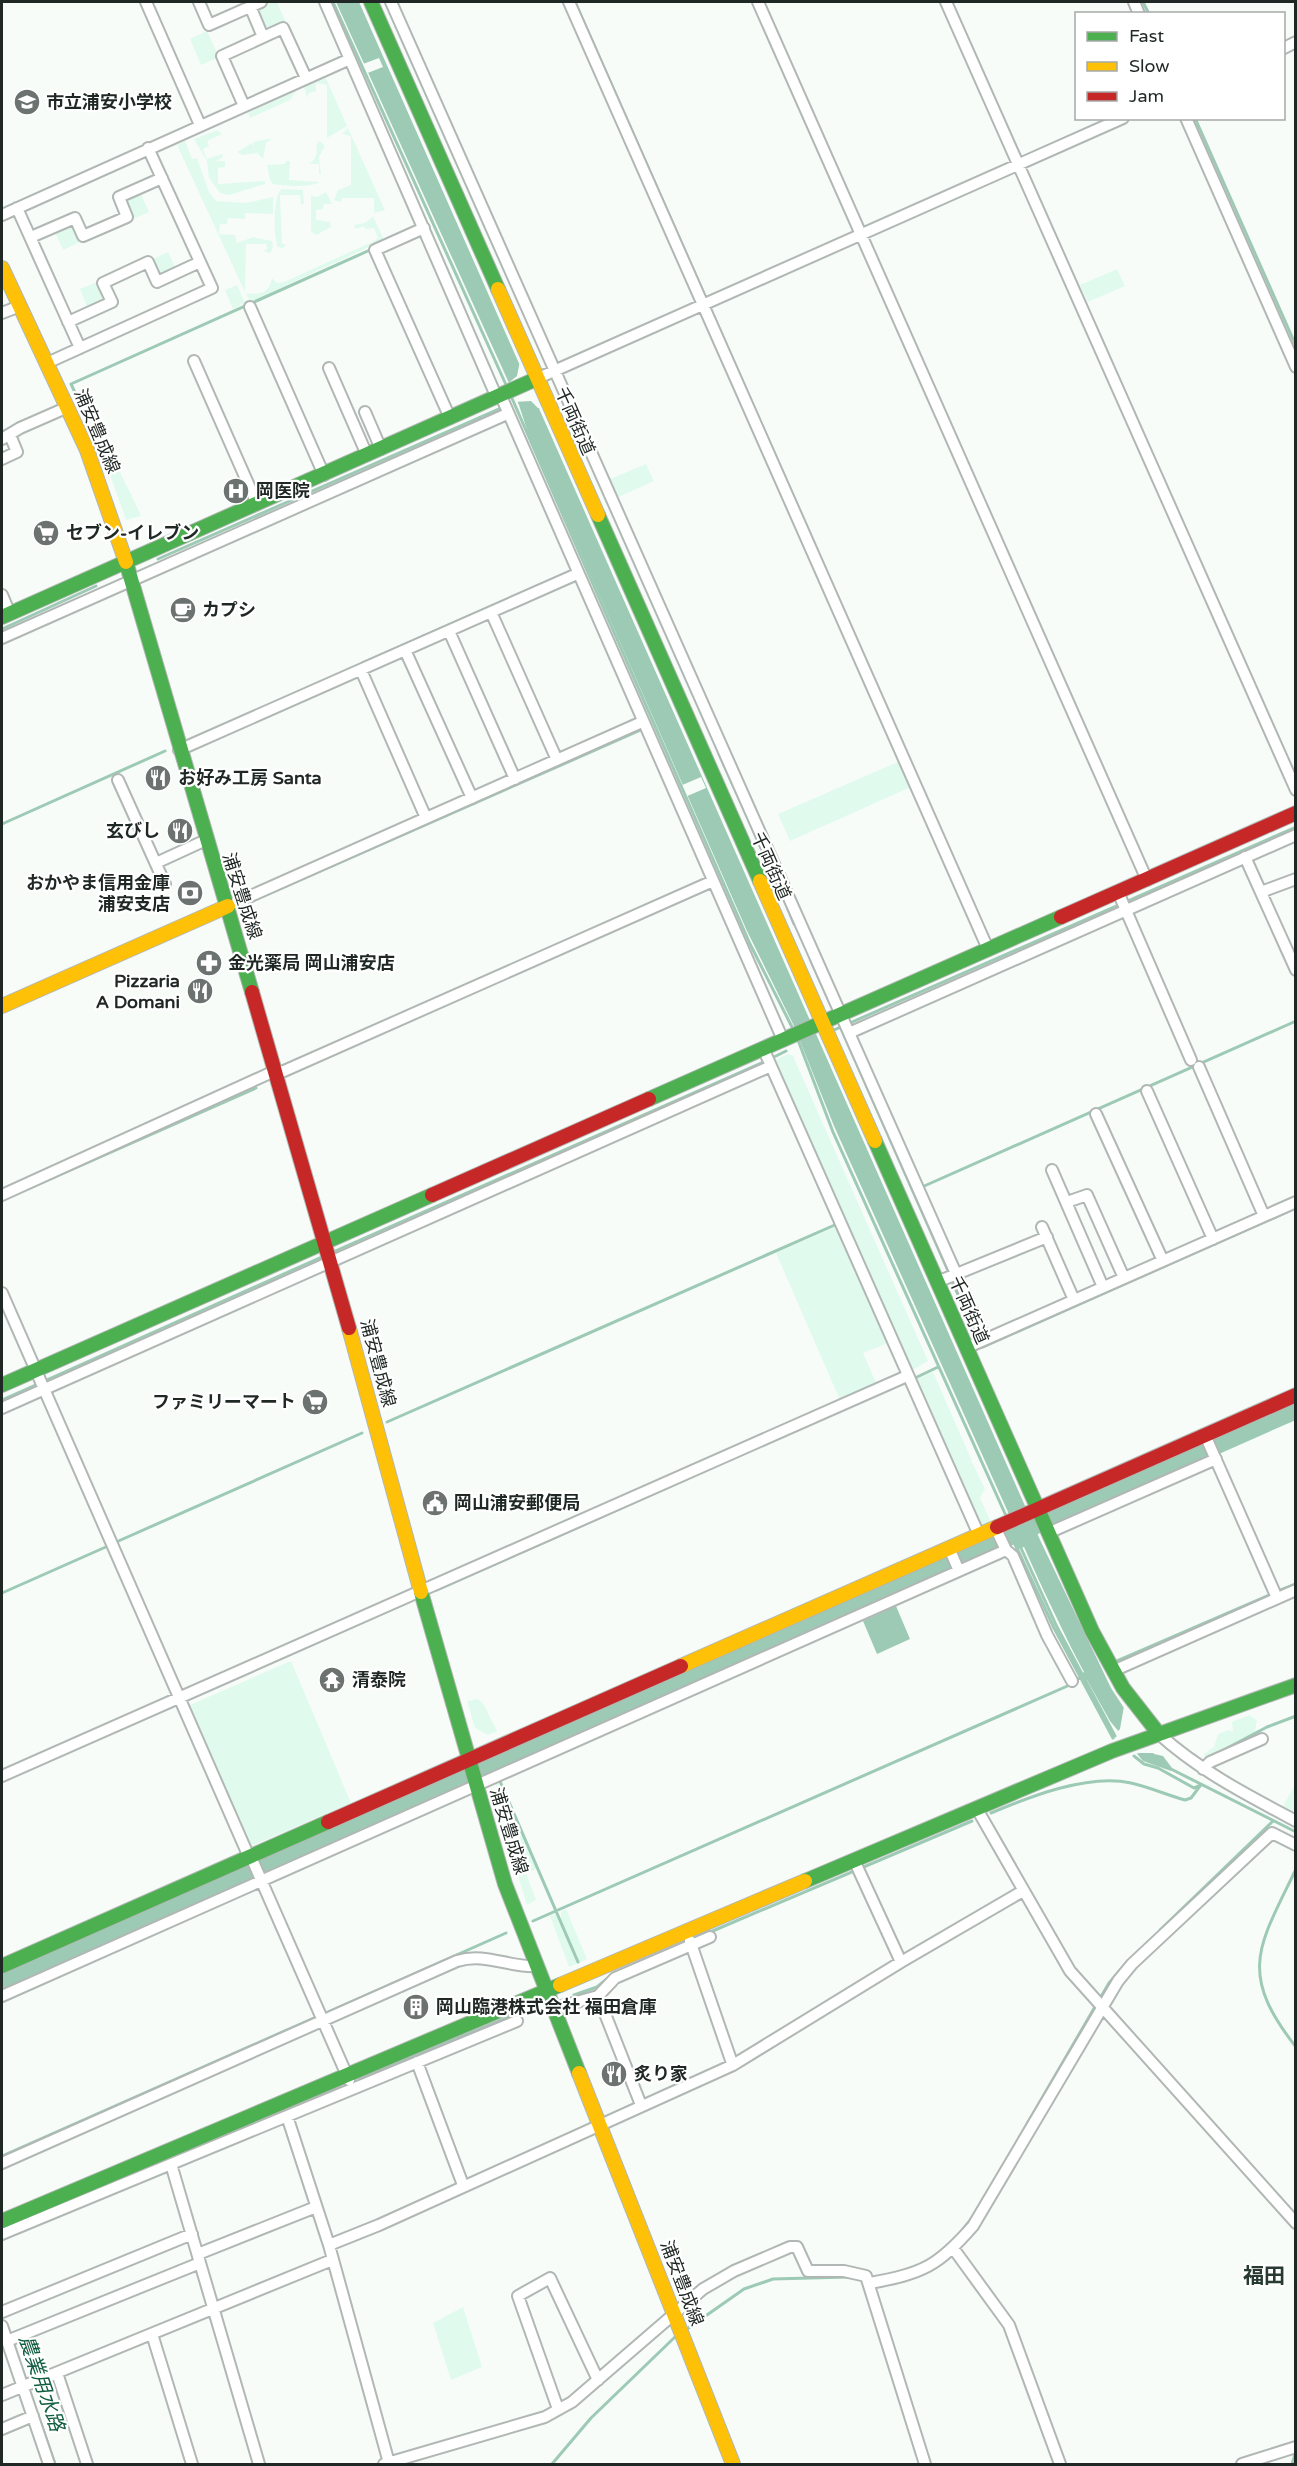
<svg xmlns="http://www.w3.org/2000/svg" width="1297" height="2466" font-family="'Varela Round','Noto Sans JP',sans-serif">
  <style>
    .green { fill: #e0fbed }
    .water { fill: #9dcab4 }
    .pier { fill: #f7fcf9 }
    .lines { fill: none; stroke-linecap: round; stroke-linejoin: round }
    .stream { stroke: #9dcab4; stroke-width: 3 }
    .river { stroke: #9dcab4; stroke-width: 18 }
    .street-casing { stroke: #b1b7b4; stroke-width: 14 }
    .fast-casing { stroke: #b1b7b4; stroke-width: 16 }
    .slow-casing { stroke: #b1b7b4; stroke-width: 16 }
    .jam-casing { stroke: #b1b7b4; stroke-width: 16 }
    .street { stroke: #fefffe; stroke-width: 10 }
    .fast { stroke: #4caf50; stroke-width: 14 }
    .slow { stroke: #ffc107; stroke-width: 14 }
    .jam { stroke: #c62828; stroke-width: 14 }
    .labels { text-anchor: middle; stroke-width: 4.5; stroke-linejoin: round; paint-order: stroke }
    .poi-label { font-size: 18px; font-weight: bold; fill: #1f2824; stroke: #fff; text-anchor: start }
    .street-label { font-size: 18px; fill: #1f2824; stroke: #fff }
    .water-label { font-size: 20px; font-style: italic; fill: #115e41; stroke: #fff }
    .quarter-label { font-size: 21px; font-weight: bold; fill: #283b32; stroke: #fff }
  </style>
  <rect width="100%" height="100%" fill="#f7fcf9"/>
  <!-- green -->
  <path class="green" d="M270,2h7l9,20 -15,7 -7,-3 -6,-13 2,-7z
    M207,31l12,26 -18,8 -11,-26z
    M326,78l21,48 -20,12v-53l-11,-2v8l-7,2 -2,5 -3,-11z
    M296,91l-6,9 -40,18 -2,-5z
    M348,128l37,82 -11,3v-15h-32l-1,4 -7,-2 4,-10 13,-5v-49l-9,-2z
    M217,130l5,4 -15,7 2,5 -6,3 4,10 15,-5 1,3 -7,4h9v6l-7,1v16l47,-3v3l-36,11 -9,-2 -11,-15 -2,-17 -13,-22z
    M273,138l-7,5 -3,16 -6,-6 -14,2 -6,-3 15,-9 2,4 -1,-5z
    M185,141l7,18 5,-1 12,34 7,9 30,2 27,-6v17l-28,-1v6l-17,-1 -1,6h-7l-1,10 16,1 2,8 16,-6 19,4 1,7 -3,5 -7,-2 4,-2 -1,-5h-20l-1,48 -68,-147z
    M320,141l5,5 -6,11 2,17h-2v-10h-10c7,-4 9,-11 7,-19z
    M286,161h4l-1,19 30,2c-7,6 -36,4 -46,2l-3,-4 -3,-15 18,-1z
    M282,189l21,1 1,14h-3l-1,-9h-20l2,49h4l-3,4 -5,-1c-5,-10 -5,-53 4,-58z
    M140,192l9,20 -18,8 -7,-18z
    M326,192l6,12h-8l-1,5 -7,1v10l14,2 1,5 -15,8 -5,-4v-35l6,1z
    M373,216l11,24 -134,62 -4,-9c13,2 23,1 26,-15l5,5 7,-1 88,-40 6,-4 -4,-10 -8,1 -3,-3 -7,3 -2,-4 11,-2z
    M73,221l9,20 -19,9 -9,-20z
    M168,252l8,17 -16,6 -9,-15z
    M1117,269l8,17 -37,16 -8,-17z
    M99,281l7,17 -2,4 -16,7 -8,-20z
    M237,285l8,18 -12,6 -8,-19z
    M646,464l8,17 -38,17 -8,-18z
    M118,468l22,45 1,3 -15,4 -17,-48z
    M900,761l11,26 -121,54 -12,-27z
    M788,1054l5,2 135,305 -17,10 -136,-311z
    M837,1226l51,117 -25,10 14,32 -37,15 -64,-147z
    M933,1372l39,89 -4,2 4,-1 13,27 -5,9 11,24 -11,5 -65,-147z
    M291,1661l60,142 -100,43 -61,-141z
    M478,1699l6,6 13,26 -9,4 -13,-7 -8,-27z
    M1249,1715l8,5 -2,11 3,3 -48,26 -5,-1 -1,-5 10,-7 4,-13 11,-4 4,2 -1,-10z
    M497,1780l40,89 -11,4 10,27 -9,5 -16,-53 10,-5 -27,-66z
    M1295,1785v27l-12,-6z
    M566,1909l21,50 -18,8 -19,-51 5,-2 3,5 3,-2v-6z
    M463,2307l19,60 -31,13 -18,-57z"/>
  <!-- water -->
  <path class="water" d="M336,2h23l682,1540 70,146 43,66 9,2 9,12 -1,3 -28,-10 -33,-40 -23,-41h-12l9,-8 -25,-47 -35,-78 -8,3 -9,-19 1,-19 -174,-386 -40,-100 -47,-95 -219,-498 -9,-28z
    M896,1606l14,33 -33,15 -14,-33z"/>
  <!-- pier -->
  <path class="pier" d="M333,2l30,62 16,-6 4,9 -18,7z
    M520,361l20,47h-2l-7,-7 -17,1 -8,-17 11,-9z
    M701,777l5,11 -21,9 -5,-11z
    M1023,1548l56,116 -2,1 -55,-114 -5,2 -1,-2z
    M1124,1706l32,45 5,2h-22l-19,6 -9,-20 9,-10z"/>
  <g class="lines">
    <!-- stream -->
    <path class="stream" d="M333,2l174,385
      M575,2l239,541
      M1143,2l6,12
      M1195,118l101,228
      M511,396l239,548 44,87
      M78,399l-7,-15 299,-134
      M2,432l10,-5
      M158,559l343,-151
      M2,629l94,-43
      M362,663l207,-91
      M719,754l49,109
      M2,824l163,-73
      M783,897l11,27
      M239,907l404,-178
      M811,961l22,49
      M840,1026l109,247
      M834,1030l462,-203
      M798,1040l35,92 174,386
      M772,1058l14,-7
      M922,1187l374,-166
      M30,1188l226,-100
      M333,1252l433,-191
      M951,1279l26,59
      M982,1345l1,2 313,-139
      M913,1379l25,-12
      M2,1400l322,-144
      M387,1422l450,-198
      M114,1543l248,-110
      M1016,1546l38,82 59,110
      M1020,1546l37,81 58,109
      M437,1590l250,-111
      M1278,1591l18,-7
      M2,1593l106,-47
      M1117,1661l155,-67
      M185,1701l226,-100
      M119,1730l59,-26
      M1216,1754l51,-27 29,-11
      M1134,1756l10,8 14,4 36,20 7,-3
      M495,1766l2,6
      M1169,1768l127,64
      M499,1779l79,183
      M991,1813c38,-16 98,-40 140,-30 18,4 36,12 54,17l6,-2 9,-12
      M1296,1869c-37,77 -59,103 0,178
      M533,1921l539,-237
      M1160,1930l113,-109
      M708,1933l264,-112
      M574,1995l23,-8 16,-13
      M1099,2000l10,-17 20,-23
      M328,2012l178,-79
      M360,2079l153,-64
      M1027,2124l69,-119
      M2,2156l312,-138
      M104,2186l236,-99
      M963,2229l9,-11
      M687,2329l57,-40 29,-10 76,-2
      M39,2418l16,46
      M552,2464l39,-46 85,-82
      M1292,2464l4,-13"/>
    <!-- river -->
    <path class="river" d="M1050,1519l246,-109
      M2,1984l1034,-459"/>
    <defs>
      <path id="street" d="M146,2l54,123
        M199,2l10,23 52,-23
        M325,2l172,396
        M391,2l594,1337
        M569,2l419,947
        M758,2l389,878
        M946,2l350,788
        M1134,2l5,12
        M250,6l13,31
        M1284,48l12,-6
        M244,106l-22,-50 61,-28 23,50
        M1186,118l110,249
        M17,208l63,140
        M2,215l348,-156
        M424,228l-49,22 75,168
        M31,237l44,-19 8,18 44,-19 -8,-20 43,-19
        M250,307l74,168
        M2,313l18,-7
        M68,322l44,-20 -9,-19 45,-21 9,20 43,-20
        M194,361l63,143
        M47,363l165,-75 -64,-140
        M329,368l38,87
        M536,379l587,-261
        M501,396l282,644
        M365,412l16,37
        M2,439l18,-11 48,-21
        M2,459l15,-7 -7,-17
        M2,595l8,19
        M491,612l66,148
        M449,631l66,148
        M2,638l505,-224
        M405,650l67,148
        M361,670l65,148
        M179,750l398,-176
        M118,780l47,104
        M1245,857l51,113
        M156,863l50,-23
        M1118,892l73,168
        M1261,892l35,-13
        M228,906l414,-184
        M849,1033l447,-198
        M763,1048l216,487
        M1199,1067l65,149
        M1147,1091l66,148
        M1096,1114l67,147
        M1052,1170l51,117
        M2,1195l266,-121 16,-3 429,-190
        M1067,1202l20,-7 37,83
        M1042,1227l32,73
        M937,1282l110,-45
        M2,1293l247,564
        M966,1348l330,-146
        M2,1408l769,-342
        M1205,1435l72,163
        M995,1527l11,23 7,6 34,79 25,46
        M1048,1533l168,-74
        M949,1548l10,23
        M1113,1671l183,-81
        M1159,1734c41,37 88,61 137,87
        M1203,1769l7,-7 52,-23
        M2,1776l905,-400
        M977,1809l93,162 226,252
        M251,1857l98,223
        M854,1860l47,102
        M690,1941l42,122
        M2,1996l1004,-446
        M598,1996l43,109
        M555,2008l43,-12 17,-18 95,-41
        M417,2062l46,123
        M287,2116l42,129 60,218
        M2,2163l455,-202c29,-9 52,7 80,5
        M171,2164l88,300
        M2,2234l515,-213
        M329,2245l50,-20 354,-160 168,-103 122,-71
        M953,2248l56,77 51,139
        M198,2254l118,-47
        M870,2283c53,-10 67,-16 103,-57l145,-245 14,-17 140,-131 24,12
        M2,2312l190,-78
        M2,2326l47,138
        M152,2334l40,130
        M7,2341l193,-78
        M57,2373l30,91
        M2,2395l330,-135
        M558,2409l-40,-113 32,-18 48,102
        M2,2429l31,-13
        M384,2464l161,-47 27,-15 131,-113 31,-18 56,-24h7l11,24h36l22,5 59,188
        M1242,2464l54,-17"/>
      <path id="fast" d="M371,2l127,287
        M598,515l162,366
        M126,562l126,430
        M2,617l534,-238
        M649,1099l412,-182
        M875,1141l217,490 31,57 36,46
        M2,1385l430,-190
        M421,1592l84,292 74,189
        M805,1881l307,-130 184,-66
        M2,1966l326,-144
        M2,2221l558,-236"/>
      <path id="slow" d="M2,268l85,182 39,112
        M498,289l100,226
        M760,881l115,260
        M2,1006l226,-100
        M349,1328l72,264
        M681,1666l316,-139
        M560,1985l245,-104
        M579,2073l154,391"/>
      <path id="jam" d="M1061,917l235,-104
        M252,992l97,336
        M432,1195l217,-96
        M997,1527l299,-132
        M328,1822l353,-156"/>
    </defs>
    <!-- street casing -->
    <use href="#street" class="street-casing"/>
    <!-- fast casing -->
    <use href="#fast" class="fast-casing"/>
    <!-- slow casing -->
    <use href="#slow" class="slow-casing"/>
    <!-- jam casing -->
    <use href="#jam" class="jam-casing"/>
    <!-- street -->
    <use href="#street" class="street"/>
    <!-- fast -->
    <use href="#fast" class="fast"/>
    <!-- slow -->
    <use href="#slow" class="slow"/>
    <!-- jam -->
    <use href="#jam" class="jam"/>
  </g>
  <!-- icons -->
  <defs>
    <symbol id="school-disc" viewBox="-11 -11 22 22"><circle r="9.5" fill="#6b726f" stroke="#fff"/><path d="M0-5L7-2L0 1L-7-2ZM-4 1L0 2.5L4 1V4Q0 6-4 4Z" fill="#fff"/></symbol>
    <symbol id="hospital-disc" viewBox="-11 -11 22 22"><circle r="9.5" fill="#6b726f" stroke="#fff"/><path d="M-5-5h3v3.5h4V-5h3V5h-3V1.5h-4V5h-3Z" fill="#fff"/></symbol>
    <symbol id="supermarket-disc" viewBox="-11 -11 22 22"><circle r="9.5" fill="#6b726f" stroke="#fff"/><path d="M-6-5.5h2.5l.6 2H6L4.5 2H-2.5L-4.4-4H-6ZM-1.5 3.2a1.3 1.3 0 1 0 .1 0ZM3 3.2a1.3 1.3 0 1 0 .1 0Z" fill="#fff"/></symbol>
    <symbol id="cafe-disc" viewBox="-11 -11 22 22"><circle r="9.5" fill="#6b726f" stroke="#fff"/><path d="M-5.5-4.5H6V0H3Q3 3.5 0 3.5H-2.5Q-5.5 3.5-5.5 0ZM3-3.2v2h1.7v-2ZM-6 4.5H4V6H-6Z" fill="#fff"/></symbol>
    <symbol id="restaurant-disc" viewBox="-11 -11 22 22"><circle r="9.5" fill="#6b726f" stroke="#fff"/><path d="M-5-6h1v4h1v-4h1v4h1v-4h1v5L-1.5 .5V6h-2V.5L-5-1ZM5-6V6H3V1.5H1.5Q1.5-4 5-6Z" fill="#fff"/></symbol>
    <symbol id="bank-disc" viewBox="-11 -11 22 22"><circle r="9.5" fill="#6b726f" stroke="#fff"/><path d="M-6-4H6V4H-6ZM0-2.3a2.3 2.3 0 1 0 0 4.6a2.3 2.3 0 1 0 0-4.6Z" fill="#fff"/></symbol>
    <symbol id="pharmacy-disc" viewBox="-11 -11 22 22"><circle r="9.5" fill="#6b726f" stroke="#fff"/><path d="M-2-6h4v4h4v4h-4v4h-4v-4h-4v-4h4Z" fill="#fff"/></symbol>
    <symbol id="civic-disc" viewBox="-11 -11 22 22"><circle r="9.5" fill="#6b726f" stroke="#fff"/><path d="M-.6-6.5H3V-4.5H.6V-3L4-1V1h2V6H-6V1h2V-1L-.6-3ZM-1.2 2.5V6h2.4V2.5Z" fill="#fff"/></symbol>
    <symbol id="temple-disc" viewBox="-11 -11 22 22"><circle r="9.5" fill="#6b726f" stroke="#fff"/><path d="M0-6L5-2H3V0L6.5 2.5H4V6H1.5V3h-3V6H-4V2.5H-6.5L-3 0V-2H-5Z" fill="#fff"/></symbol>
    <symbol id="building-disc" viewBox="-11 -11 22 22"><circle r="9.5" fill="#6b726f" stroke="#fff"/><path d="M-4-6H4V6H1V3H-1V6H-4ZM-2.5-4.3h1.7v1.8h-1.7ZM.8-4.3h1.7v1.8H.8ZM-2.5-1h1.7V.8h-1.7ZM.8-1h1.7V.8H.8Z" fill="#fff"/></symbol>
  </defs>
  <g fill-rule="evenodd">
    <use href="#school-disc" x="12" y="87" width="30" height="30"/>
    <use href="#hospital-disc" x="221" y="476" width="30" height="30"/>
    <use href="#supermarket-disc" x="31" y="518" width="30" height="30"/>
    <use href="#cafe-disc" x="168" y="595" width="30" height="30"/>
    <use href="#restaurant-disc" x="143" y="763" width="30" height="30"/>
    <use href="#restaurant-disc" x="165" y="816" width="30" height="30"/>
    <use href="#bank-disc" x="175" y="878" width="30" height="30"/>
    <use href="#pharmacy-disc" x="194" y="948" width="30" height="30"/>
    <use href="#restaurant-disc" x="185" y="976" width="30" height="30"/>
    <use href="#supermarket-disc" x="300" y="1387" width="30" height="30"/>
    <use href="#civic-disc" x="420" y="1488" width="30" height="30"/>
    <use href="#temple-disc" x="317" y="1665" width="30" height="30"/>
    <use href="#building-disc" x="401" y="1992" width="30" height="30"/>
    <use href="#restaurant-disc" x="599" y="2059" width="30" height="30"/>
  </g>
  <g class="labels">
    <!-- poi labels -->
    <g class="poi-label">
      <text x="46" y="108">市立浦安小学校</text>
      <text x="256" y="497">岡医院</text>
      <text x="66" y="539">セブン-イレブン</text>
      <text x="202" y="616">カプシ</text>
      <text x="178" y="784">お好み工房 Santa</text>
      <text x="160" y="837" text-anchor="end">玄びし</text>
      <text x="170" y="889" text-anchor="end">おかやま信用金庫<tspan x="170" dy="21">浦安支店</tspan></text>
      <text x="228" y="969">金光薬局 岡山浦安店</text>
      <text x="180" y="987" text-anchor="end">Pizzaria<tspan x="180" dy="21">A Domani</tspan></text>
      <text x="296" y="1408" text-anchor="end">ファミリーマート</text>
      <text x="454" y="1509">岡山浦安郵便局</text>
      <text x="352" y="1686">清泰院</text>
      <text x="436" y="2013">岡山臨港株式会社 福田倉庫</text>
      <text x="634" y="2080">炙り家</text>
    </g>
    <!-- street labels -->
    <g class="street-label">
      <text transform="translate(575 421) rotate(66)" y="6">千両街道</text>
      <text transform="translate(97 431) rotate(67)" y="6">浦安豊成線</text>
      <text transform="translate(771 866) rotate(66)" y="6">千両街道</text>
      <text transform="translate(242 896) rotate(72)" y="6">浦安豊成線</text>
      <text transform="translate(969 1310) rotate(66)" y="6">千両街道</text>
      <text transform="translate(378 1363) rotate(75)" y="6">浦安豊成線</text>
      <text transform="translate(509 1831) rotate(73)" y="6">浦安豊成線</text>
      <text transform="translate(682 2283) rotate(69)" y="6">浦安豊成線</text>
    </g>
    <!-- water labels -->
    <g class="water-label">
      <text transform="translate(42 2383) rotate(71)" y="7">農業用水路</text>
    </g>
    <!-- quarter labels -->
    <g class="quarter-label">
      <text x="1264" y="2283">福田</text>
    </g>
  </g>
  <!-- border -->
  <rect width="1297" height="2466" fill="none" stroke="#1f2824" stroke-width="6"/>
  <!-- legend -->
  <rect x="1075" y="12" width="210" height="108" fill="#ffffff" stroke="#a5a9a7" stroke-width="1.5"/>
  <rect x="1087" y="32" width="30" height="9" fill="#4caf50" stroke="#a5a9a7" stroke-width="1.5"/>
  <text x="1129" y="42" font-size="18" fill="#1f2824">Fast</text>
  <rect x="1087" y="62" width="30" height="9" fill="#ffc107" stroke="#a5a9a7" stroke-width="1.5"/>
  <text x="1129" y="72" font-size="18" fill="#1f2824">Slow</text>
  <rect x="1087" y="92" width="30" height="9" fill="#c62828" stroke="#a5a9a7" stroke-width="1.5"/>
  <text x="1129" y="102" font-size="18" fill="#1f2824">Jam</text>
</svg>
